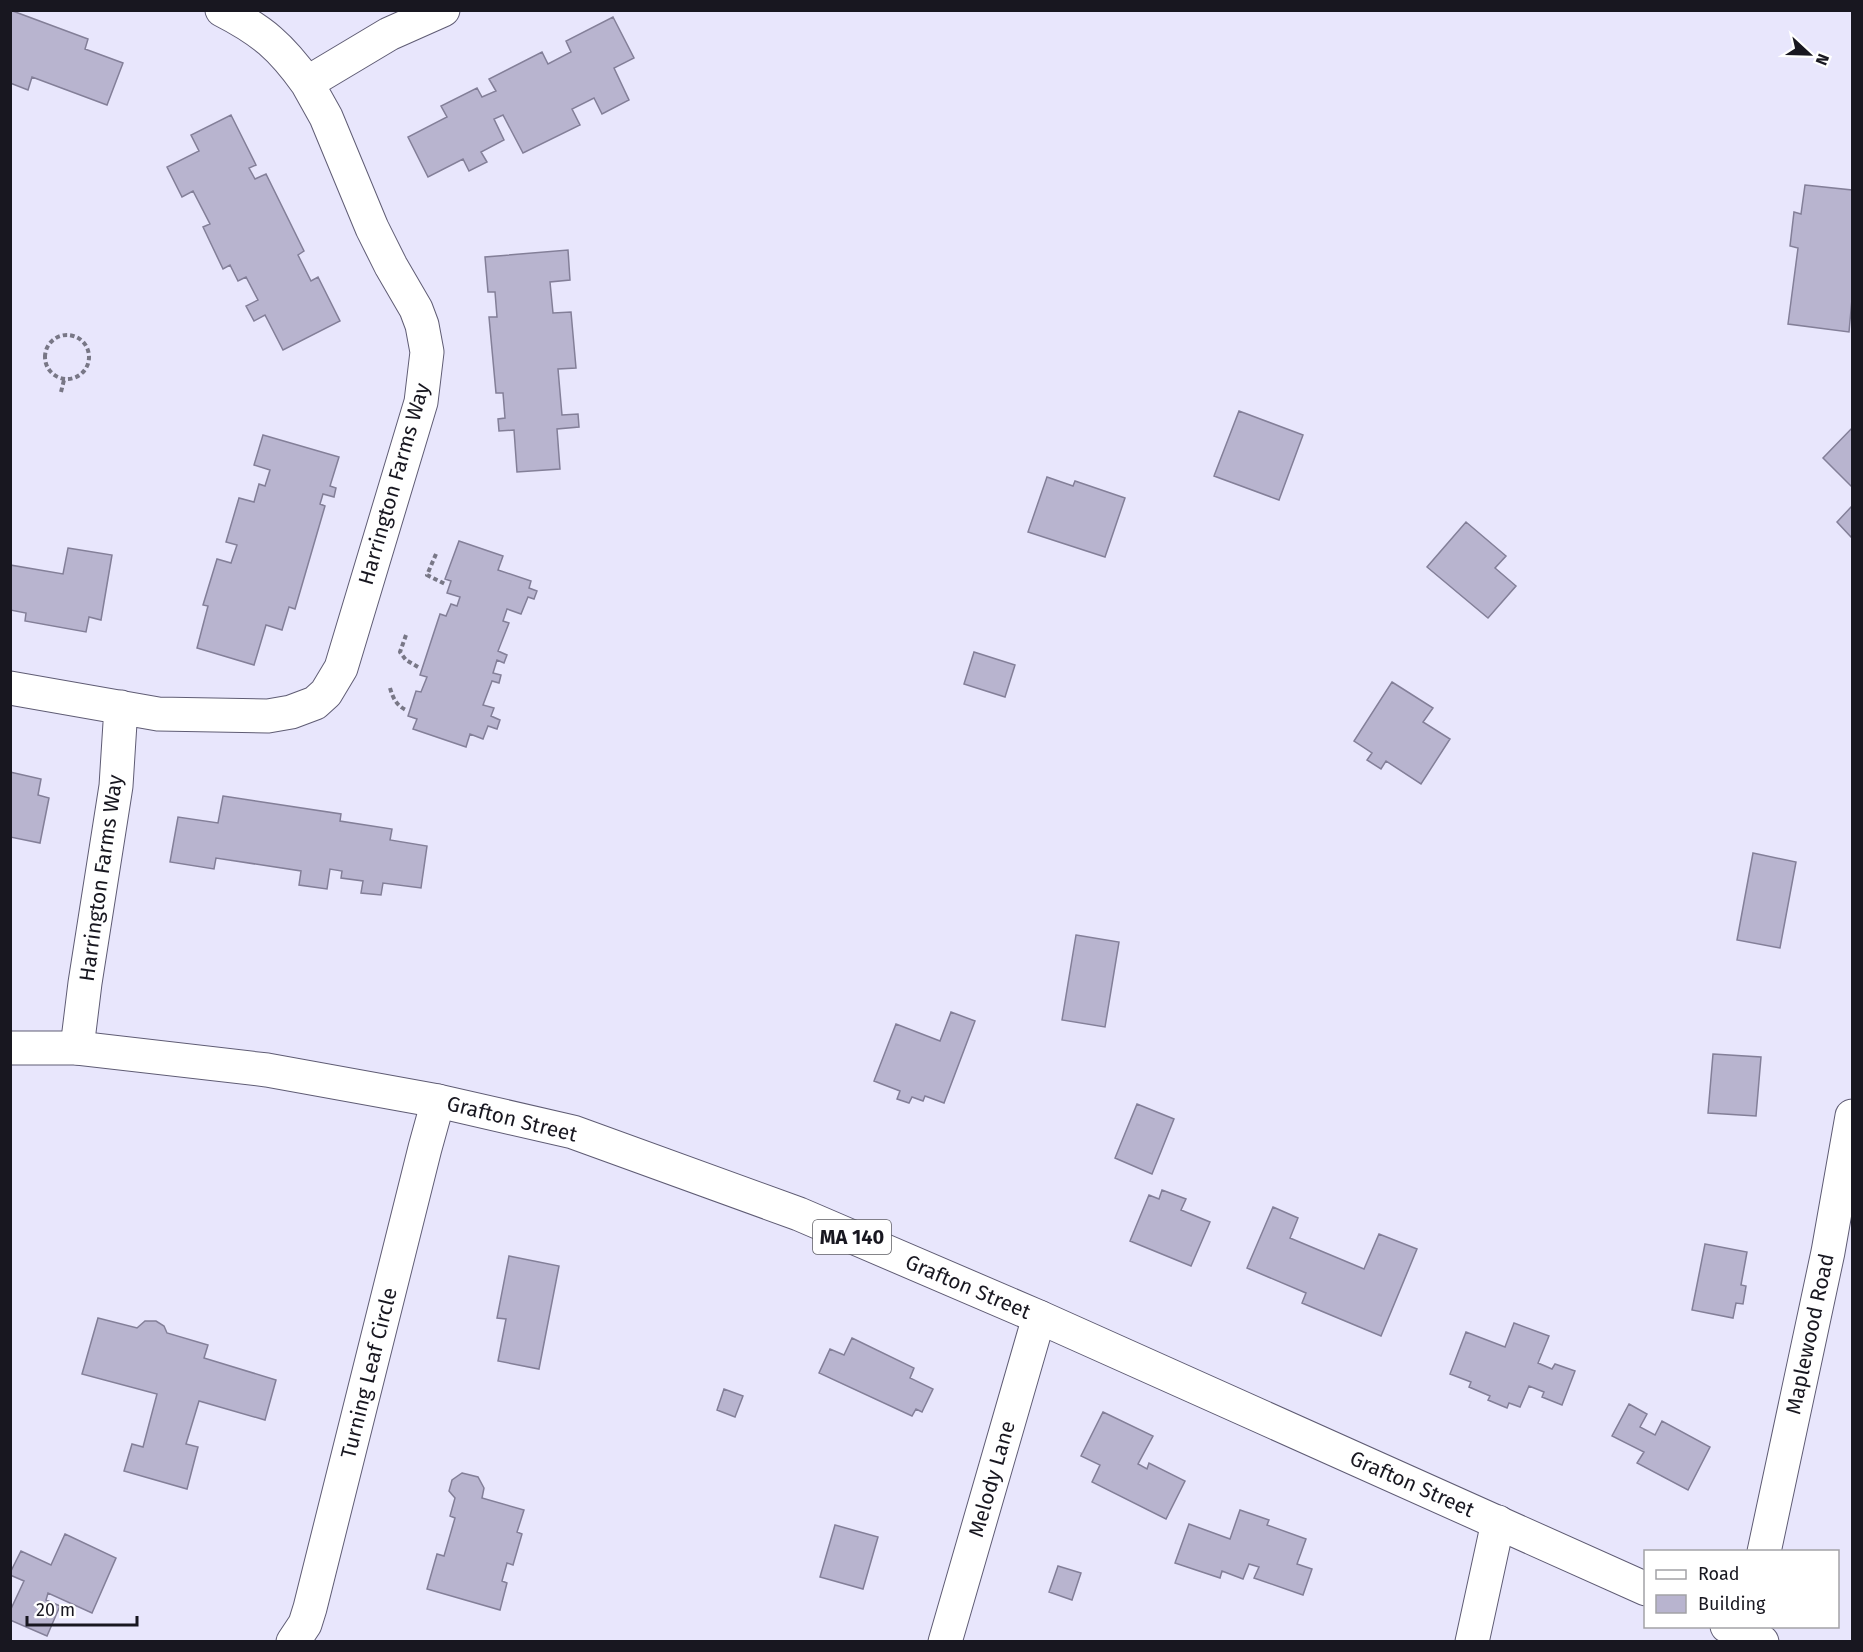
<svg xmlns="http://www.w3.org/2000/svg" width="1863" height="1652" font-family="'Fira Sans',sans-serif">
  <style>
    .building { fill: #b8b4cf; stroke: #837f98; stroke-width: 1.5 }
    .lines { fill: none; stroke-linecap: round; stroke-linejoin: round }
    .minor-casing { stroke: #5f5c74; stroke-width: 35 }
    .major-casing { stroke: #5f5c74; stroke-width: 35 }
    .path { stroke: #787786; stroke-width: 4; stroke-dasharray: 4.5 3; stroke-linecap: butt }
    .minor { stroke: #fff; stroke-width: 33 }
    .major { stroke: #fff; stroke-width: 33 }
    .labels { text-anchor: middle; stroke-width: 5; stroke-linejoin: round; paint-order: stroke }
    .shield { fill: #fff; stroke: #5d5d63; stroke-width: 1.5 }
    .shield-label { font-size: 20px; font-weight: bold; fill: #181720 }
    .street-label { font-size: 21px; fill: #181720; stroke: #fff }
  </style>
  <rect width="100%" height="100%" fill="#e8e6fc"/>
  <!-- building -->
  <path class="building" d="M10,10l78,29 -3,10 38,14 -16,42 -75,-28 -4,13 -18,-7z
    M613,17l21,41 -20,10 15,32 -27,14 -8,-16 -22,11 8,16 -57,28 -20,-38 -9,4 10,21 -23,12 6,10 -18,9 -6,-12 -35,18 -20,-40 39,-20 -6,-11 36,-18 5,9 14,-6 -7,-12 53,-27 6,12 23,-12 -5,-11z
    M231,115l25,50 -7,3 6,11 11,-5 38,77 -6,4 13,26 7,-4 22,44 -57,29 -18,-35 -11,6 -8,-15 12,-6 -12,-23 -8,4 -8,-16 -7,4 -20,-42 7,-3 -17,-33 -11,6 -15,-30 32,-16 -8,-16z
    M1805,185l47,5v109l-3,33 -61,-8 10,-76 -8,-2 4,-34 7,2z
    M568,250l2,30 -20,2 3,31 18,-1 5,56 -18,1 4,46 16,-1 1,13 -22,2 3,40 -43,3 -3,-42 -15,1 -1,-12 7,-1 -2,-25h-7l-7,-76h8l-2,-25h-7l-3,-35z
    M1239,411l64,24 -24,65 -65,-24z
    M1852,428v59l-29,-29z
    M263,435l76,22 -9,29 6,2 -2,9 -11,-3 -3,10 5,2 -30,103 -6,-2 -7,23 -16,-5 -12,40 -57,-17 11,-42 -5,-1 14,-46 14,4 6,-18 -11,-3 13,-44 15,4 5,-18 6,2 5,-16 -16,-5z
    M1047,477l26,9 2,-5 50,17 -20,59 -77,-25z
    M1852,506v32l-15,-16z
    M1466,522l40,34 -11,12 21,18 -28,32 -61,-51z
    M459,541l44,15 -5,14 33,11 -2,7 8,3 -3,8 -6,-2 -7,17 -14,-5 -4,12 6,2 -11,28 9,4 -3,8 -7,-3 -4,13 8,2 -2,8 -7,-2 -9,24 11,3 -3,8 9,4 -3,9 -9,-3 -5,13 -13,-5 -4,13 -53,-18 4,-10 -9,-3 8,-25 5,1 6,-15 -7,-2 20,-61 6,2 5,-12 6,2 3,-9 -13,-4 4,-12 -6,-2z
    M68,548l44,7 -11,65 -12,-3 -3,15 -61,-11 1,-8 -16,-3v-45l53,9z
    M974,652l41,13 -10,32 -41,-13z
    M1392,682l41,26 -10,14 27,17 -29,45 -35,-23 -5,8 -14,-9 5,-7 -18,-12z
    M10,772l31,7 -3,16 11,3 -9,45 -30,-6z
    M223,796l118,18 -1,7 52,8 -2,11 37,6 -6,42 -38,-5 -2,12 -20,-2 2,-12 -22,-3 1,-7 -12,-2 -3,20 -28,-4 2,-14 -85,-13 -2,11 -44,-7 8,-45 40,6z
    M1753,853l43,9 -16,86 -43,-8z
    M1076,935l43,7 -14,85 -43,-7z
    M951,1012l24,9 -31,82 -19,-7 -2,5 -11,-4 -3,6 -12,-4 3,-8 -26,-10 22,-57 44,17z
    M1713,1054l48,3 -5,59 -48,-3z
    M1137,1104l37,15 -22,55 -37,-16z
    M1162,1190l24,9 -5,11 29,12 -19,44 -61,-25 19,-46 10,4z
    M1273,1207l25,11 -8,20 74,31 15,-35 38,15 -36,87 -79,-33 4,-10 -59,-25z
    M1705,1244l42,8 -6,33 5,1 -3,18 -7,-1 -3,15 -41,-8z
    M509,1256l50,10 -20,103 -41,-8 8,-42 -9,-1z
    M98,1318l39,10 8,-7h11l8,5 3,7 41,12 -4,13 72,22 -11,40 -66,-19 -13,43 12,3 -11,42 -63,-18 8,-27 11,3 14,-53 -75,-20z
    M1514,1323l35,13 -11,27 14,6 3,-5 20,7 -13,34 -20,-8 2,-5 -15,-6 -9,21 -11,-4 -2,5 -19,-8 2,-4 -21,-9 2,-5 -21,-8 16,-42 39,15z
    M852,1338l62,30 -4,10 23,11 -11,23 -6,-3 -4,7 -93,-43 11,-24 14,6z
    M724,1389l19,7 -8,21 -18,-7z
    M1629,1404l18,10 -7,13 15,8 7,-14 48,26 -22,43 -51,-27 7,-11 -32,-16z
    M1103,1412l50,24 -15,28 9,5 2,-6 36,18 -19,38 -74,-37 8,-17 -19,-9z
    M462,1473l16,4 6,11 -2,10 42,12 -7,22 5,2 -9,31 -6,-2 -5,18 5,2 -7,27 -73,-21 10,-35 7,2 11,-38 -5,-2 5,-18 -6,-7 3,-11z
    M1240,1510l29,10 -2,5 39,14 -9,25 15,5 -9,26 -49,-17 5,-11 -10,-3 -6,15 -21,-8 -2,7 -45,-15 14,-39 41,15z
    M835,1525l43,12 -15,52 -43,-12z
    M65,1534l51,24 -24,55 -44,-20 -2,7 14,6 -13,30 -37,-16v-9l14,-30 -14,-6v-2l11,-22 30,14z
    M1058,1566l23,7 -9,27 -23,-8z"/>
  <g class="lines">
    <defs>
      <path id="minor" d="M222,10c41,21 59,37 85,73l82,-49 54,-24
        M10,688l148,26 110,2 23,-4 24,-9 11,-10 15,-25 80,-266 6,-50 -5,-27 -6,-16 -25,-43 -19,-38 -46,-111 -19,-34
        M77,1048l8,-65 31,-197 5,-79
        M1764,1552l64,-300 24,-136
        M293,1642l12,-18 5,-16 115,-460 13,-47
        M945,1642l94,-325
        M1472,1642l26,-120"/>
      <path id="major" d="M10,1048h67l190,22 171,31 135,31 226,82 240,103 607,272
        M1727,1626l35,16"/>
    </defs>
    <!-- minor casing -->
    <use href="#minor" class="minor-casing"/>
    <!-- major casing -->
    <use href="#major" class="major-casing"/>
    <!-- path -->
    <path class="path" d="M45 357a22 22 0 1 1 44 0a22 22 0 1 1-44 0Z
      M61,392l3,-12
      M436,554l-9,21 18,9
      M406,635l-6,17 6,8 12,7
      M390,688c3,10 6,17 16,22"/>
    <!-- minor -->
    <use href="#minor" class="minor"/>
    <!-- major -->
    <use href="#major" class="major"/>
  </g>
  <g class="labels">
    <!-- shield labels -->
    <rect class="shield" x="813" y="1220" width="78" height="34" rx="4.5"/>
    <g class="shield-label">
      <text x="852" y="1244">MA 140</text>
    </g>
    <!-- street labels -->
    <g class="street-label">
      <text transform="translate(394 484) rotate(-74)" y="7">Harrington Farms Way</text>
      <text transform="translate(101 878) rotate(-82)" y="7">Harrington Farms Way</text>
      <text transform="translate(512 1119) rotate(14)" y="7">Grafton Street</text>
      <text transform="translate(968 1287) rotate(23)" y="7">Grafton Street</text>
      <text transform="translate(1810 1334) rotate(-78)" y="7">Maplewood Road</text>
      <text transform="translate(369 1373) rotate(-76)" y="7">Turning Leaf Circle</text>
      <text transform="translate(992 1479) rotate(-74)" y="7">Melody Lane</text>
      <text transform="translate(1412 1484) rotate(24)" y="7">Grafton Street</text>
    </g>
  </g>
  <!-- border -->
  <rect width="1863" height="1652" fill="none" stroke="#181720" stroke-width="24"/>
  <!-- legend -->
  <rect x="1644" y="1550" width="195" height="78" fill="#ffffff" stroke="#a3a2a6" stroke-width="1.5"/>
  <rect x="1656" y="1570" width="30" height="9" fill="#ffffff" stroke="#a3a2a6" stroke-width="1.5"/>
  <text x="1698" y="1580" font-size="18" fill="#181720">Road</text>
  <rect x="1656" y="1595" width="30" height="18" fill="#b8b4cf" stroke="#a3a2a6" stroke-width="1.5"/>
  <text x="1698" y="1610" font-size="18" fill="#181720">Building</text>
  <!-- north arrow -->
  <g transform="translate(1809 54) rotate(112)" stroke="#ffffff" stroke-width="4.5" paint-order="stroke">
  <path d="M0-4.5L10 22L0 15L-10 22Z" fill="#181720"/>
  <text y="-9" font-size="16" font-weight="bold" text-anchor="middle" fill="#181720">N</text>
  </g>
  <!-- scale -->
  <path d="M27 1616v9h110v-9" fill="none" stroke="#181720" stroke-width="3"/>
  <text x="36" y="1616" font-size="18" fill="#181720" stroke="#ffffff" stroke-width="4.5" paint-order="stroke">20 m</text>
</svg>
